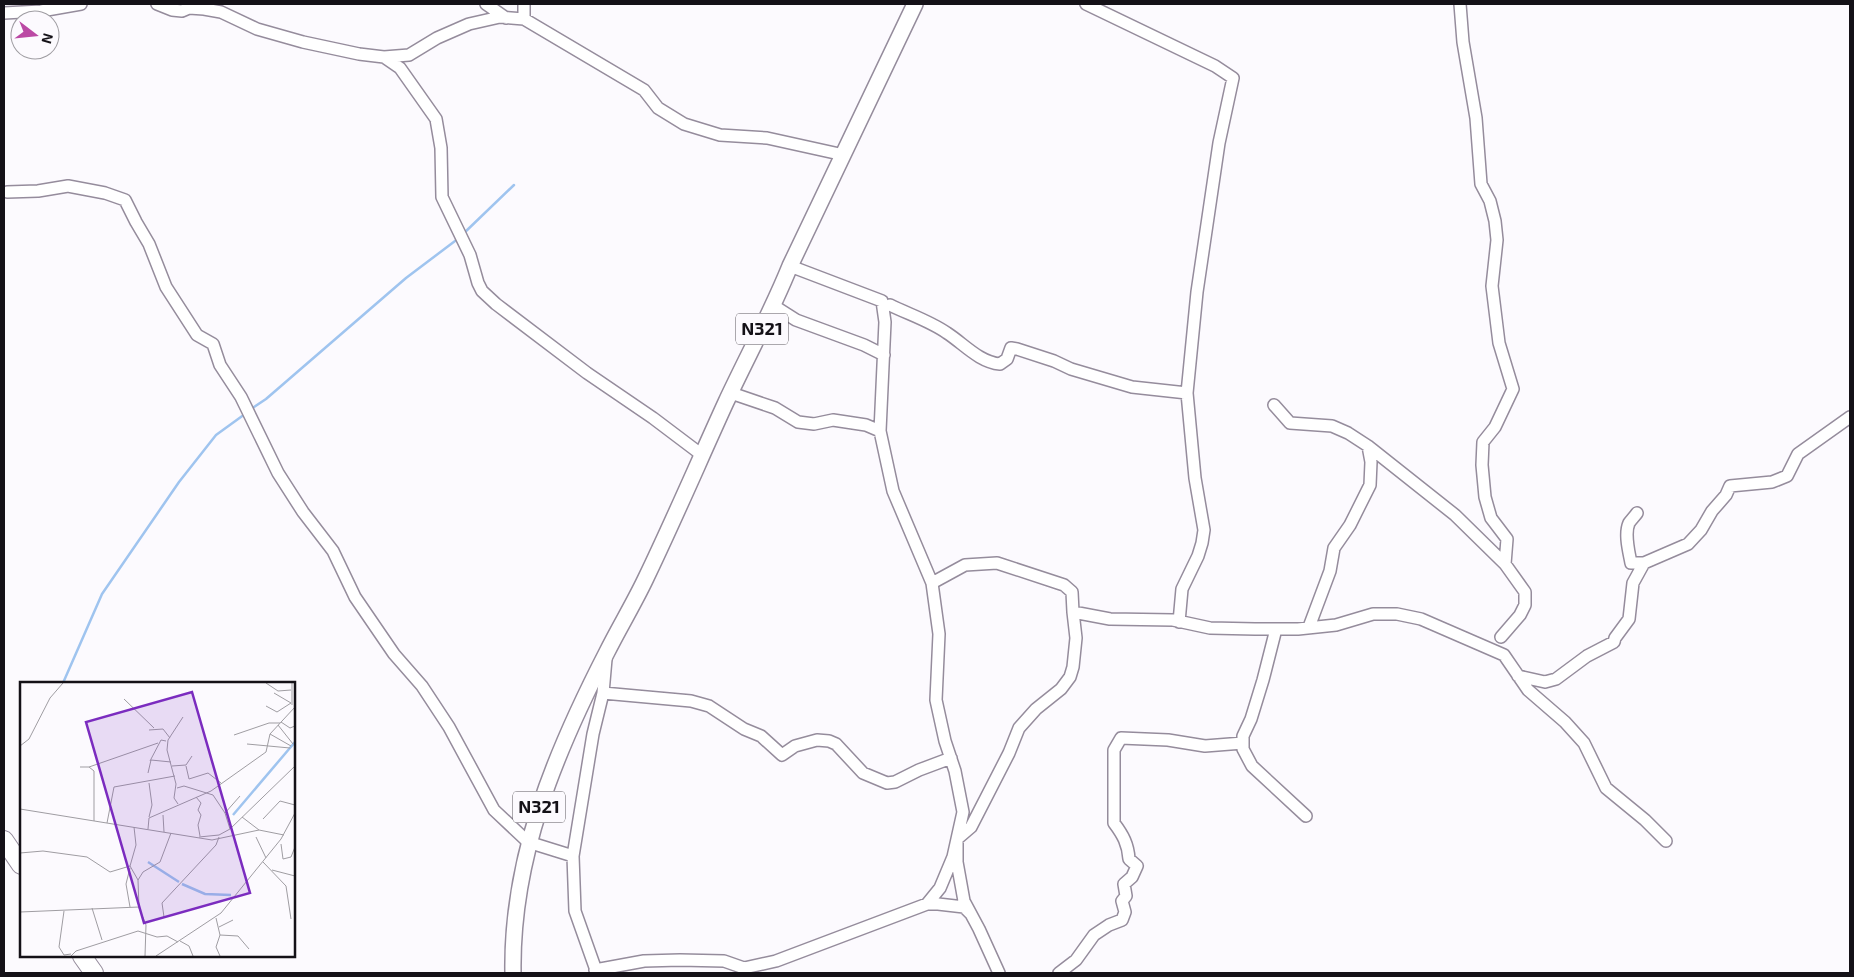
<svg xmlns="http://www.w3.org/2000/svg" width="1854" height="977" font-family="'Exo 2',sans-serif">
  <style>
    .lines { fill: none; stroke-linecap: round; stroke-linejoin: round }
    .stream { stroke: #9fc4ef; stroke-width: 2.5 }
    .minor-casing { stroke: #958c9c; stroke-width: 14 }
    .major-casing { stroke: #958c9c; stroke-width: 18 }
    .highway-casing { stroke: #958c9c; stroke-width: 20 }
    .minor { stroke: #fff; stroke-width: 11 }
    .major { stroke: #fff; stroke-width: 15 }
    .highway { stroke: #fff; stroke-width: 18 }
    .labels { text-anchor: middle; stroke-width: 4; stroke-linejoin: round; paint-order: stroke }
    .shield { fill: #fcfafe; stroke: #5a575c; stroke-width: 1 }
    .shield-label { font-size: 18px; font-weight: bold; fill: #141117 }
    .inset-river { fill: none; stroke: #9fc4ef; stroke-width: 2.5 }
    .inset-road { fill: none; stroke: #9f9da2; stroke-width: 1 }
    .view { fill: #7b2cbf; fill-opacity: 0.15; stroke: #7b2cbf; stroke-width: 2.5 }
    .inset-edge { fill: none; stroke: #141117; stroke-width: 2.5 }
  </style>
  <rect width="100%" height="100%" fill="#fcfafe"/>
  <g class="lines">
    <!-- stream -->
    <path class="stream" d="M463,234l51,-49
      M251,409l15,-10 140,-121 53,-40
      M63,683l39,-89 77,-112 37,-47 29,-21"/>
    <defs>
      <path id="minor" d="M157,4l15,6 10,1 7,-3 15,1 17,3 36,17 46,13 56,12 25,3 16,11 36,51 5,29 1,49 28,58 8,28 4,8 14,13 91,69 66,45 49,37
        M486,4l20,14
        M1086,4l129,62 18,12 -14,65 -22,149 -10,101 8,85 9,52 -2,13 -4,13 -16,33 -3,33
        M1460,4l3,38 13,76 5,66 9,17 5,20 2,19 -5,46 7,57 14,46 -18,38 -12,15 -1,23 3,32 6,21 16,21 -2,25
        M4,13l37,-2 40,-7
        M524,19v-15
        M384,57l25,-2 28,-17 32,-14 31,-7 24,2 120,71 14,18 26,16 36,11 47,3 77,17
        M7,192l31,-1 30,-5 37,7 20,7 11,22 13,22 17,43 31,48 16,9 7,21 21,32 37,76 25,39 30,39 22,46 39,57 28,32 27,41 45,83 34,32 45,14
        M790,266l92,35 3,21 -5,109 13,60 39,92 7,51 -3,66 9,41 10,30 8,41 -6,27v23l7,39 15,28 20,44
        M890,305c18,9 40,16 57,28 17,11 32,29 53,31l7,-5 4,-11 6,1 37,12 17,8 61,18 55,6
        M774,306l22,14 68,25 20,10
        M731,393l44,15 23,14 16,2 19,-4 33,5 14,6
        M1274,405l16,18 42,3 16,7 20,13 3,16 -1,23 -20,40 -16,23 -4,23 -21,56
        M1368,446l87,69 50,49 20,28v13l-5,10 -19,22
        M1644,563l44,-19 13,-14 11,-19 14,-16 4,-9 42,-4 15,-6 11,-22 52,-37
        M932,583l33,-18 32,-2 67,22 8,7 1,20 37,7 63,1 37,8 45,1h43l38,-4 37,-11h24l24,5 83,36 24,35 37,32 19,21 22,45 39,32 21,21
        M1276,629l-13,51 -12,39 -8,17v13l9,17 54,50
        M1518,676l27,6 11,-3 31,-23 27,-14 1,-4 14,-19 4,-36 11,-20h-13c-2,-11 -7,-29 -2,-40 2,-3 6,-7 8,-10
        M603,693l88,8 18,5 35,23 17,7 21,19 13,-9 22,-6 12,1 7,3 27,29 24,10 8,-1 24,-12 32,-12
        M927,904h11l26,3 6,6
        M595,970l49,-9 36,-1 44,1 20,7 32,-7 151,-57 13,-16 13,-31 4,-18 14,-12 38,-74 10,-25 17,-19 25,-20 9,-12 3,-10 3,-29 -3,-26
        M597,973l-22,-62 -2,-55 20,-122 10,-41 3,-34
        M1059,973l17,-13 18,-25 15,-10 13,-5 3,-8 -3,-11 4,-5 -2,-12 8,-7 5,-11 -8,-7c-1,-15 -6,-24 -15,-36v-73l7,-12 47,2 37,6 38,-3"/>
      <path id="major" d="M513,973c-2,-115 42,-220 94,-321 12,-24 26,-47 38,-72 28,-58 54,-119 81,-178 21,-45 45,-89 64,-136l125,-262"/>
      <path id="highway" d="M4,840l17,25
        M82,956l12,17"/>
    </defs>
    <!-- minor casing -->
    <use href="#minor" class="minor-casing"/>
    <!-- major casing -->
    <use href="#major" class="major-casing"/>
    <!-- highway casing -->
    <use href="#highway" class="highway-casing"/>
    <!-- minor -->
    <use href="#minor" class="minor"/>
    <!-- major -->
    <use href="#major" class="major"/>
    <!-- highway -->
    <use href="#highway" class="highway"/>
  </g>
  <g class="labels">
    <!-- shield labels -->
    <g class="shield">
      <rect x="736" y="313.5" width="52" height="31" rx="4"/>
      <rect x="513" y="791.5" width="52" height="31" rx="4"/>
    </g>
    <g class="shield-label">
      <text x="762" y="335">N321</text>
      <text x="539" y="813">N321</text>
    </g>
  </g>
  <!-- overview -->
  <g transform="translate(20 682)">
    <rect width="275" height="275" fill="#fcfafe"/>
    <path class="inset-river" d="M213,133l62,-73M128,180l31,20M162,202l23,10 26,1"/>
    <path class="inset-road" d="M246,1l12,8 13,-1M104,17l30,29M272,23v-22M246,24l11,6 14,-9 -17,-10M261,40l9,6 5,-2M258,43l15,19M129,48l14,-1 7,9M250,52l21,12M214,53l35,-12h11M227,62l43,4M0,64l9,-7 21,-41 13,-15M130,79l11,-21 5,1M152,84l14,-1 6,-9M166,84l3,13 19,-6 13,10M60,85h9l5,4v50M69,85l69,-24M128,91l3,-13 20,2M157,106l7,-2 29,9 12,18 5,16M176,115l5,6 -3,7 3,5 -3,10 2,11M158,122l-4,-6 2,-14 -9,-34 1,-10 15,-23M0,127l192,31 47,-10 25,5M205,131l15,-17M143,133l1,17M129,135l3,-12 -3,-22M222,135l17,13M243,137l17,-18 15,4M87,141l7,-36 61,-11M114,145l2,18 -6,21 8,14M128,147l1,-11 62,-27 55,-39 4,-18 25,-27M179,155l20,-2 11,-6 65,-63M236,155l10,21M261,162l2,15 8,-2 4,-10M0,171l23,-2 44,6 23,15 20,-6M243,180l23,24 5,33M110,186l-4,16 4,23M252,188l23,6M72,226l10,32M44,229l-5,36 5,8 7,-1M0,230l119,-5M144,235l-2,-14 54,-58 3,-8M196,236l4,17 18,1 11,13M199,245l14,-7M200,253l-4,12 4,9M160,259l9,5 4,10M51,274l5,-5 62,-20 19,6 10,-1 11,6M125,274l1,-31 -7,-17 -1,-28 5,-8 17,-10 11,-29M136,274l65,-43 60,-74 14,-26"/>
    <path class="view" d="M172,10l58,201 -106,30 -58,-201z"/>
    <rect width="275" height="275" class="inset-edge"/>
  </g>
  <!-- border -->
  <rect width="1854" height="977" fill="none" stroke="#141117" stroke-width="10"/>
  <!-- north arrow -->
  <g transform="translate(35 35) rotate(106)"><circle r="24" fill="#fcfafe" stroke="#9f9da2"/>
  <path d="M0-4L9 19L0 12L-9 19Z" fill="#bb49a4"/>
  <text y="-8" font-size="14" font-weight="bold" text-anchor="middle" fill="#141117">N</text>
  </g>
</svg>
